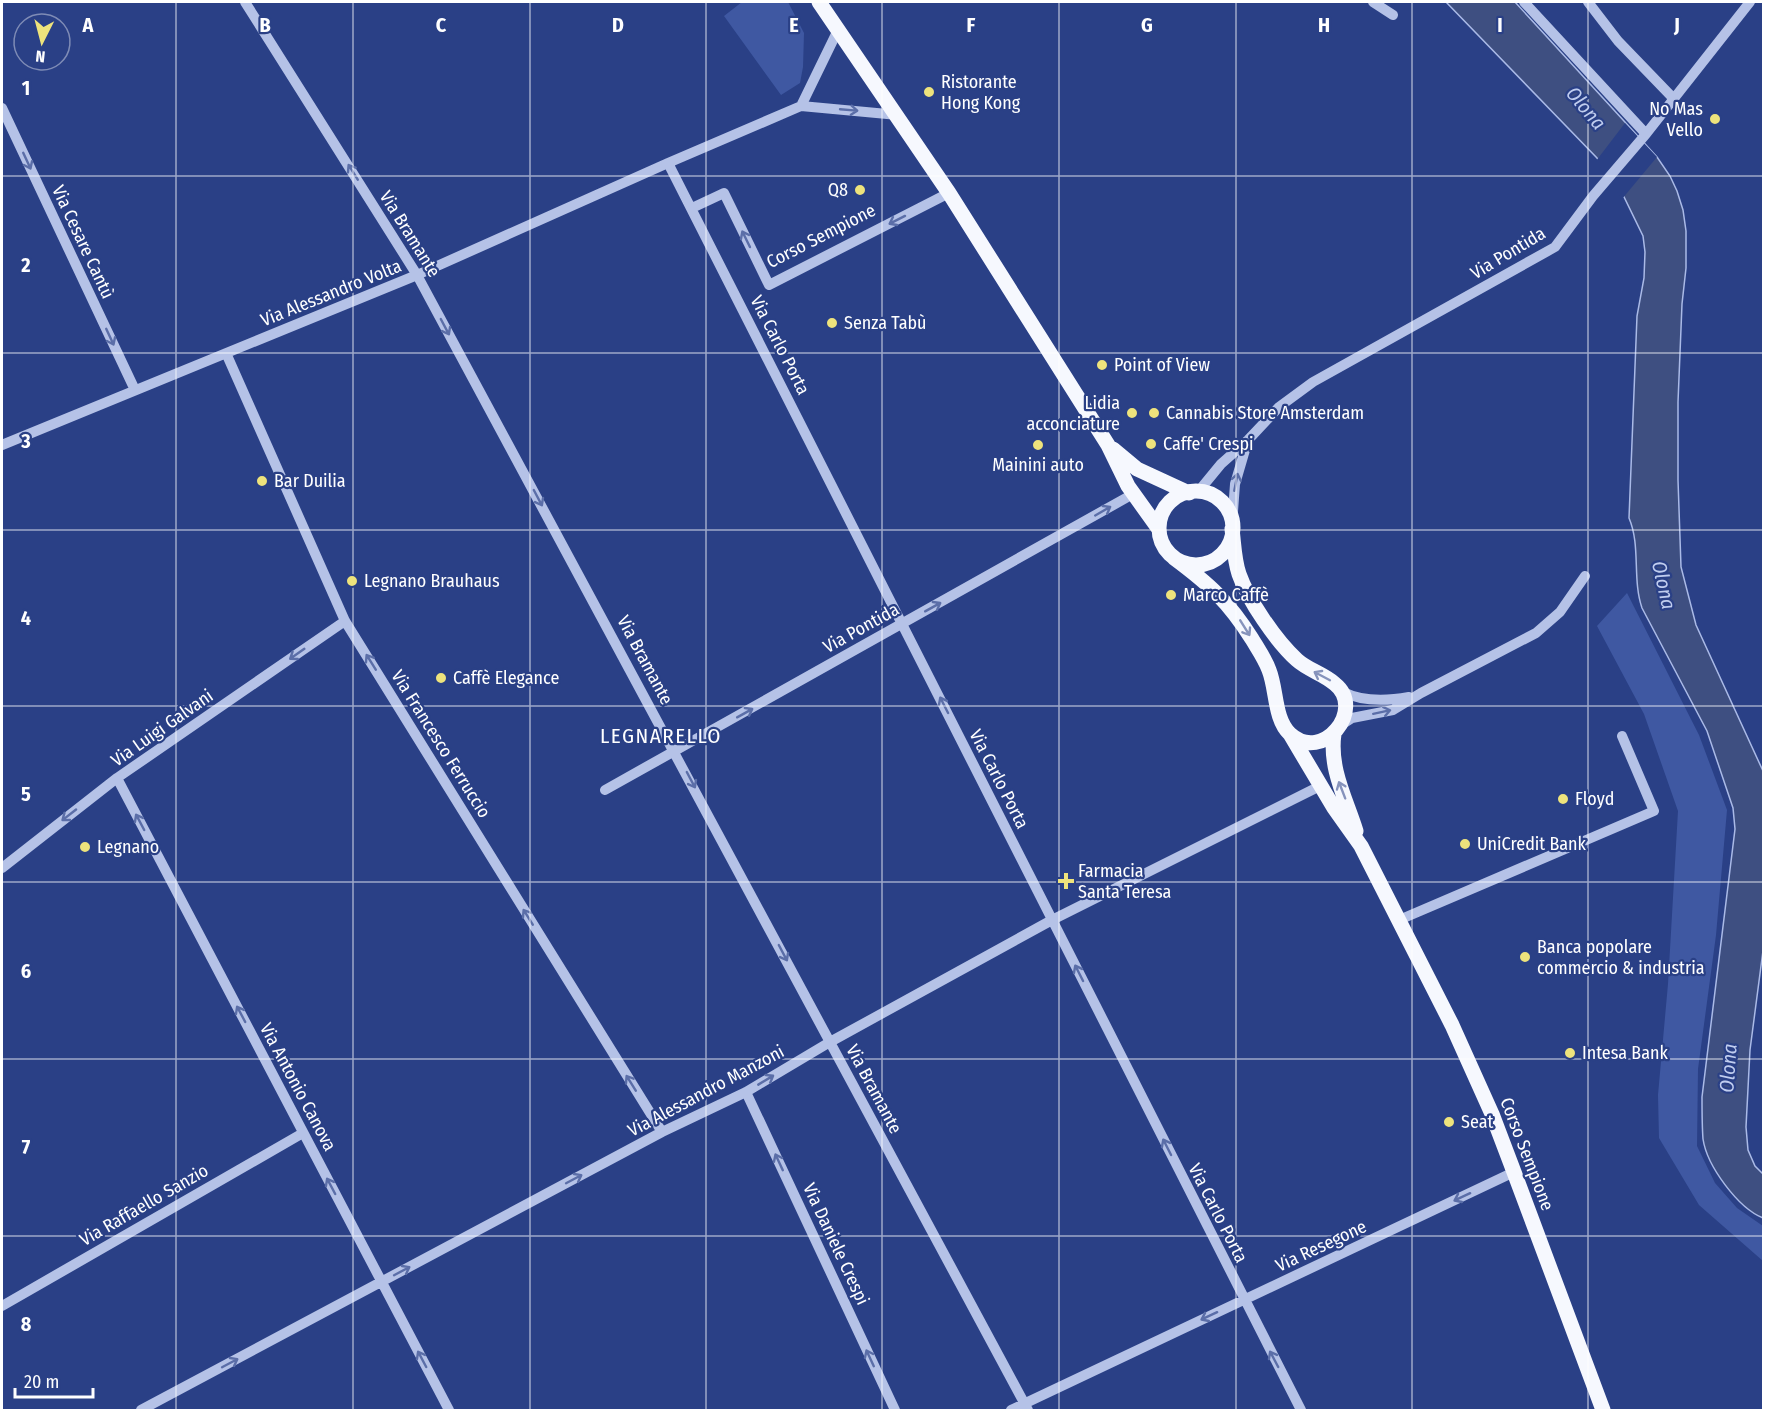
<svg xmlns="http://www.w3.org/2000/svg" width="1765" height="1412" font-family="'Fira Sans Condensed',sans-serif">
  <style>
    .green { fill: #3f58a2 }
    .water { fill: #3e4f81; stroke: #aabae7; stroke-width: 1.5 }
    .pier { fill: #2a4086 }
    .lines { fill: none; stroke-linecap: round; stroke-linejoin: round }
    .minor { stroke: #b5c2e7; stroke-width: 10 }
    .major { stroke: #f6f8fe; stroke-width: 15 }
    .oneway { stroke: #5b6ea8 }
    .oneway2 { stroke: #8693bc }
    .grid { fill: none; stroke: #fff; stroke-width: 1.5; stroke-opacity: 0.55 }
    .poi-dot { fill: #eee37c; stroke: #2a4086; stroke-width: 2 }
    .labels { text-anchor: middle; stroke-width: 4.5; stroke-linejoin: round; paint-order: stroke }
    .poi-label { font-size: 18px; fill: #fff; stroke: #2a4086; text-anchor: start }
    .street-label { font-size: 18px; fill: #fff; stroke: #2a4086 }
    .water-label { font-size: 20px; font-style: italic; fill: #c0cdef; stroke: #2a4086 }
    .quarter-label { font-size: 21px; letter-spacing: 1.5px; fill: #fff; stroke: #2a4086 }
    .grid-label { font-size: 20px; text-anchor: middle; font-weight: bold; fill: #fff; stroke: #2a4086; stroke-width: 4.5; stroke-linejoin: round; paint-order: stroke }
  </style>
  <rect width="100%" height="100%" fill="#2a4086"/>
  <!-- green -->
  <path class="green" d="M742,2h46l16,31 -1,34 -3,16 -19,12 -57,-79z
    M1627,593l72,142 28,75 -11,125 -18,134 -1,77 18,37 22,25 26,18v35l-64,-56 -40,-67 -1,-43 10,-111 10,-173 -34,-97 -47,-88z"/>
  <!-- water -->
  <path class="water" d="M1446,2h69l142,155 13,19 7,15 6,19 3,21v37l-4,36 -4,98v78l3,87 15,58 67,146 1,172 -14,107 -4,77 2,23 7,16 8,8v44c-25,-10 -56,-52 -60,-79 -1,-13 -1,-28 -1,-42l33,-268 -2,-21 -26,-77 -65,-123c-10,-29 -1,-62 -13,-90l8,-202 7,-38 1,-26 -2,-16 -19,-39 -27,-39z"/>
  <!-- pier -->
  <path class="pier" d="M1625,123l32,34 -35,42 -26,-38z"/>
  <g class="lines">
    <!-- minor -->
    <path class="minor" d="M245,2l172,273 611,1135
      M1373,2l20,13
      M1524,2l122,132
      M1588,2l30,39 55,57
      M801,106l37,-76
      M2,108l133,282
      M668,163l633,1247
      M692,208l32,-15 45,92 180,-92
      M226,353l119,268 317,511
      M2,445l415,-170 251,-112 133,-57 97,9
      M1198,492l23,-28 27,-24 31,-33 34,-25 242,-135 38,-51 53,-62 104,-132
      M1232,525l3,-41 12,-41
      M1343,692c20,10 44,9 66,5
      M1341,725l11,-7 41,-8 28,-17 115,-60 24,-21 25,-36
      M117,778l332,632
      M605,790l528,-296
      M2,868l115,-90 228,-157
      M1399,920l255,-109 -32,-75
      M746,1092l149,318
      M2,1306l301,-173
      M141,1410l521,-278 84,-40 84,-50 222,-122 268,-134
      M1011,1410l503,-238"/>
    <!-- major -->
    <path class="major" d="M819,2l130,191 159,252 20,41 30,42
      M1113,449l24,20 52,24
      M1159 528a37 37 0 1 1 74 0a37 37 0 1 1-74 0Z
      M1174,558c35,26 54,43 78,81 6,10 13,20 17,31 8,20 5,49 21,64 33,30 76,-25 45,-50 -11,-10 -27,-14 -38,-24 -21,-19 -49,-60 -58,-86 -5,-15 -5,-30 -7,-45
      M1290,734l44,74 27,38 91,179 40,89 22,58 89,238
      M1334,734c-5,34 12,65 22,97"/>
  </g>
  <!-- one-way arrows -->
  <defs><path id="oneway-shaft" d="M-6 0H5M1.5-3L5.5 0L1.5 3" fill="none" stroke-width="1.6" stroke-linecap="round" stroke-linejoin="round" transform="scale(1.5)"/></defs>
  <g class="oneway">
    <use href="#oneway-shaft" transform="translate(849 110) rotate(5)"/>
    <use href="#oneway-shaft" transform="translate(27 161) rotate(65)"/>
    <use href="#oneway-shaft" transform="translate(353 172) rotate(-122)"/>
    <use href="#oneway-shaft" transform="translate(897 220) rotate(153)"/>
    <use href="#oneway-shaft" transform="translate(746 239) rotate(-116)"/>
    <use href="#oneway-shaft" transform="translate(445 327) rotate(62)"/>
    <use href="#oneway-shaft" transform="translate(110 337) rotate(65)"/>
    <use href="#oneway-shaft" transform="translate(1236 482) rotate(-79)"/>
    <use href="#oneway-shaft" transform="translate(538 498) rotate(62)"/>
    <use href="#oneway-shaft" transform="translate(1103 511) rotate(-30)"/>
    <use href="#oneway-shaft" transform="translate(933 607) rotate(-29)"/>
    <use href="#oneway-shaft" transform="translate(297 654) rotate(145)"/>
    <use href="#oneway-shaft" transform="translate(371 662) rotate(-122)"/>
    <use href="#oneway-shaft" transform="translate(944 705) rotate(-117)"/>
    <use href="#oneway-shaft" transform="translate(1382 712) rotate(-12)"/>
    <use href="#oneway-shaft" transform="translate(745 713) rotate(-29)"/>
    <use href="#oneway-shaft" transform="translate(691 780) rotate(62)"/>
    <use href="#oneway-shaft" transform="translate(69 815) rotate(142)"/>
    <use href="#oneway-shaft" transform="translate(140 822) rotate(-118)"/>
    <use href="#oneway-shaft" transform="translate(528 917) rotate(-122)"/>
    <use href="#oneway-shaft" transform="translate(783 953) rotate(62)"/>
    <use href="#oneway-shaft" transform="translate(1079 973) rotate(-117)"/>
    <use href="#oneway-shaft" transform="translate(241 1014) rotate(-118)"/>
    <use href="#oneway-shaft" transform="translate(766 1080) rotate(-31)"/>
    <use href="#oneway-shaft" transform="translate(631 1083) rotate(-122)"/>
    <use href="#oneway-shaft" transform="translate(1167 1147) rotate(-117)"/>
    <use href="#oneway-shaft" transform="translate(779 1162) rotate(-115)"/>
    <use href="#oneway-shaft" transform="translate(574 1179) rotate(-28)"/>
    <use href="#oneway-shaft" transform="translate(331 1186) rotate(-118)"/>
    <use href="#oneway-shaft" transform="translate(1462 1197) rotate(155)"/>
    <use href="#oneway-shaft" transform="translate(402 1271) rotate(-28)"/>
    <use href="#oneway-shaft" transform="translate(1209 1316) rotate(155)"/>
    <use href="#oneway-shaft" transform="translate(870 1358) rotate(-115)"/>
    <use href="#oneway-shaft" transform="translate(422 1359) rotate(-118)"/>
    <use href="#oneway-shaft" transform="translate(1274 1359) rotate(-118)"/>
    <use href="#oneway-shaft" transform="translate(230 1363) rotate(-28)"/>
  </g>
  <g class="oneway2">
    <use href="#oneway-shaft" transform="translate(1245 628) rotate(58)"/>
    <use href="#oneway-shaft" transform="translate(1322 676) rotate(-152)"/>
    <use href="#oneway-shaft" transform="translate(1342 790) rotate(-111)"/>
  </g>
  <!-- grid -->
  <path class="grid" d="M176,2v1408M353,2v1408M530,2v1408M706,2v1408M882,2v1408M1059,2v1408M1236,2v1408M1412,2v1408M1588,2v1408M2,176h1762M2,353h1762M2,530h1762M2,706h1762M2,882h1762M2,1059h1762M2,1236h1762"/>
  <!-- markers -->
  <g class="poi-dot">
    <circle cx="929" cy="92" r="6"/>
    <circle cx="1715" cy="119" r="6"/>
    <circle cx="860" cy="190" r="6"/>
    <circle cx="832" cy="323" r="6"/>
    <circle cx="1102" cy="365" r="6"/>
    <circle cx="1132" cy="413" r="6"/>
    <circle cx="1154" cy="413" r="6"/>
    <circle cx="1151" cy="444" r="6"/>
    <circle cx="1038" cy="445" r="6"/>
    <circle cx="262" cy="481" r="6"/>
    <circle cx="352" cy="581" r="6"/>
    <circle cx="1171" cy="595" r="6"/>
    <circle cx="441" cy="678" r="6"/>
    <circle cx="1563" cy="799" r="6"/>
    <circle cx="1465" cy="844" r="6"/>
    <circle cx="85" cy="847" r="6"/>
    <path d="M1063 872h6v6h6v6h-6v6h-6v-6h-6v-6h6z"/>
    <circle cx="1525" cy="957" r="6"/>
    <circle cx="1570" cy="1053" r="6"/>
    <circle cx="1449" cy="1122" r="6"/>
  </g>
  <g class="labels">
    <!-- poi labels -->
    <g class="poi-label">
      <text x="941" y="88">Ristorante<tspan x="941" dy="21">Hong Kong</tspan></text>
      <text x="1703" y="115" text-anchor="end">No Mas<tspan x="1703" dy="21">Vello</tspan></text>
      <text x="848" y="196" text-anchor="end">Q8</text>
      <text x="844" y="329">Senza Tabù</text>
      <text x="1114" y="371">Point of View</text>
      <text x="1120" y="409" text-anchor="end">Lidia<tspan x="1120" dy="21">acconciature</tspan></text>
      <text x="1166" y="419">Cannabis Store Amsterdam</text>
      <text x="1163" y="450">Caffe' Crespi</text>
      <text x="1038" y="471" text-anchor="middle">Mainini auto</text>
      <text x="274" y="487">Bar Duilia</text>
      <text x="364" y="587">Legnano Brauhaus</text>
      <text x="1183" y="601">Marco Caffè</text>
      <text x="453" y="684">Caffè Elegance</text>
      <text x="1575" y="805">Floyd</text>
      <text x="1477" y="850">UniCredit Bank</text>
      <text x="97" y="853">Legnano</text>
      <text x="1078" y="877">Farmacia<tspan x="1078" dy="21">Santa Teresa</tspan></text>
      <text x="1537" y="953">Banca popolare<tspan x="1537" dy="21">commercio &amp; industria</tspan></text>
      <text x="1582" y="1059">Intesa Bank</text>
      <text x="1461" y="1128">Seat</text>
    </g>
    <!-- street labels -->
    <g class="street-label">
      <text transform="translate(410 234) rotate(58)" y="6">Via Bramante</text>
      <text transform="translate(821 236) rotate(-27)" y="6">Corso Sempione</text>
      <text transform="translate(83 242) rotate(65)" y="6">Via Cesare Cantù</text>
      <text transform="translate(1508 253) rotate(-31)" y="6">Via Pontida</text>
      <text transform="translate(331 293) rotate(-22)" y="6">Via Alessandro Volta</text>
      <text transform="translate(780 345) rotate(63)" y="6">Via Carlo Porta</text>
      <text transform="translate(861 628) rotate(-29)" y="6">Via Pontida</text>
      <text transform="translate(645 660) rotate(62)" y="6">Via Bramante</text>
      <text transform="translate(162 728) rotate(-35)" y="6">Via Luigi Galvani</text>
      <text transform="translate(441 744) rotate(58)" y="6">Via Francesco Ferruccio</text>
      <text transform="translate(999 779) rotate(63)" y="6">Via Carlo Porta</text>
      <text transform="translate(298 1087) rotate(62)" y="6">Via Antonio Canova</text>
      <text transform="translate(874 1089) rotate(62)" y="6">Via Bramante</text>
      <text transform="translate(706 1091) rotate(-28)" y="6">Via Alessandro Manzoni</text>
      <text transform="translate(1527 1154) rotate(69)" y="6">Corso Sempione</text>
      <text transform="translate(144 1205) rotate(-30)" y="6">Via Raffaello Sanzio</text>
      <text transform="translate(1218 1213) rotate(63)" y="6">Via Carlo Porta</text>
      <text transform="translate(836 1244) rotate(65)" y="6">Via Daniele Crespi</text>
      <text transform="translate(1321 1246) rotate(-25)" y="6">Via Resegone</text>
    </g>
    <!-- water labels -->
    <g class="water-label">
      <text transform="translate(1586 108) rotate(50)" y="7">Olona</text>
      <text transform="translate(1664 585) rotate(77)" y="7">Olona</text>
      <text transform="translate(1728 1068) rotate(-86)" y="7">Olona</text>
    </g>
    <!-- quarter labels -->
    <g class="quarter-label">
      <text x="661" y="743">LEGNARELLO</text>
    </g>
  </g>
  <g class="grid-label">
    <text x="88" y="32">A</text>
    <text x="265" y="32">B</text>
    <text x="441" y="32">C</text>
    <text x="618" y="32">D</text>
    <text x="794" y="32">E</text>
    <text x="971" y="32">F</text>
    <text x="1147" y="32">G</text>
    <text x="1324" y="32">H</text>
    <text x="1500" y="32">I</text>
    <text x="1677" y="32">J</text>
    <text x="26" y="95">1</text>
    <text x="26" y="272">2</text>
    <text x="26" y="448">3</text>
    <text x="26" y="625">4</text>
    <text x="26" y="801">5</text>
    <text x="26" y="978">6</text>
    <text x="26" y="1154">7</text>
    <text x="26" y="1331">8</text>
  </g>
  <!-- border -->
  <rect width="1765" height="1412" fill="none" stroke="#ffffff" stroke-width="6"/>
  <!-- north arrow -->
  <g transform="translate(42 42) rotate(186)"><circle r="28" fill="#2a4086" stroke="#7f8cb6" stroke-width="1.5"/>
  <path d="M0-4.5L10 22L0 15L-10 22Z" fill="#eee37c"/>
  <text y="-9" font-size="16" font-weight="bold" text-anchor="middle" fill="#ffffff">N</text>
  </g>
  <!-- scale -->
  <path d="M15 1388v9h78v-9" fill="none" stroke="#ffffff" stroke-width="3"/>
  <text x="24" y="1388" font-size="18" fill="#ffffff" stroke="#2a4086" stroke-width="4.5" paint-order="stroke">20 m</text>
</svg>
